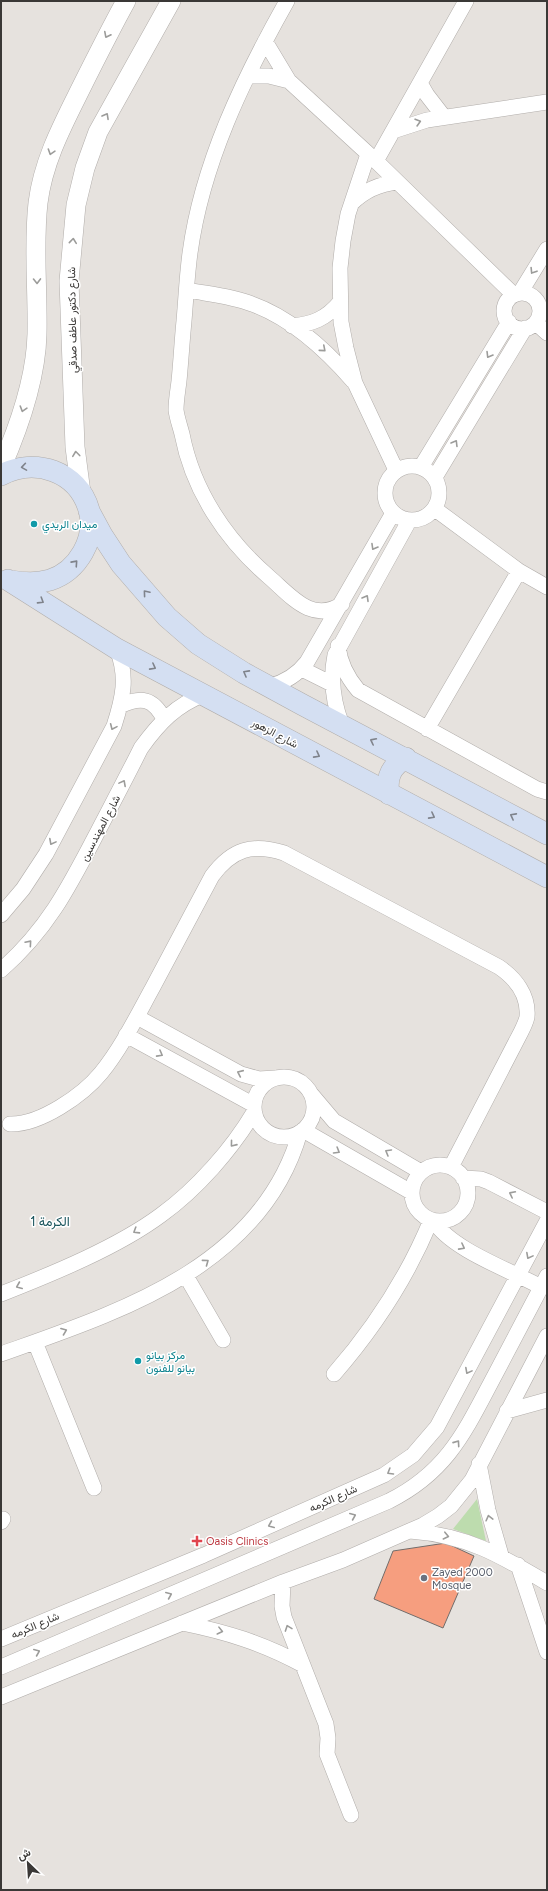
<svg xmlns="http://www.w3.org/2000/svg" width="548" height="1891" font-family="Figtree,Vazirmatn,sans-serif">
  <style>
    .green { fill: #bddcae }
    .building { fill: #f69e7f; stroke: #726d6b }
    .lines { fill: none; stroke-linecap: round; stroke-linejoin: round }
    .minor-casing { stroke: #b1adaa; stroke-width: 16 }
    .tertiary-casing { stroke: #b1adaa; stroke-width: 20 }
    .secondary-casing { stroke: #b1adaa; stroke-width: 22 }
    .minor { stroke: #fff; stroke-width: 15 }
    .tertiary { stroke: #fff; stroke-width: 19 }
    .secondary { stroke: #d4dff2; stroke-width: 21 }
    .oneway { stroke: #9c9c9a }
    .oneway2 { stroke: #7f838b }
    .culture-dot { fill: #0f9aa8; stroke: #fff; stroke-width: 1.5 }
    .health-dot { fill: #e0444e; stroke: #fff; stroke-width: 1.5 }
    .worship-dot { fill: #6b7280; stroke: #fff; stroke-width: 1.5 }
    .labels { text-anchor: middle; stroke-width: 3; stroke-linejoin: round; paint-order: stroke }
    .street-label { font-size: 11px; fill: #3a3836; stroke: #fff }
    .culture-label { font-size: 11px; fill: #0d838f; stroke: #fff; text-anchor: start }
    .health-label { font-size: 11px; fill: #be3a42; stroke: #fff; text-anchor: start }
    .worship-label { font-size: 11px; fill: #5b616d; stroke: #fff; text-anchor: start }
    .quarter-label { font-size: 13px; fill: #19545c; stroke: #fff }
  </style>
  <rect width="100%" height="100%" fill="#e6e2de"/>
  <!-- green -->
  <path class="green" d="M477,1499l9,42 -33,-12z"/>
  <!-- building -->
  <path class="building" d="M446,1543l28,13 -31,72 -69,-29 19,-48z"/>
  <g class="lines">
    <defs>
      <path id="minor" d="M287,1c-44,78 -85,163 -97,252 -3,22 -4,45 -6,68 -2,20 -3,40 -5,60 -1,9 -3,19 -3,29 1,8 4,16 6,24 11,57 44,106 87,143 22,19 43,47 73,27
        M265,41l24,40 87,80 138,134
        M248,76h21l20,5
        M420,83l7,12 17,22
        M393,131l34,-11 120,-18
        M368,154l-20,60 -5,27 -3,27 1,54 5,26 9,35 41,87
        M376,161l90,-160
        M352,203c13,-13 27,-19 45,-21
        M187,290c21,4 45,6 65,14 39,14 74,46 101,77
        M520,293l27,-44
        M504 311a18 18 0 1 1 36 0a18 18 0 1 1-36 0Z
        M536,323l11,10
        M292,326c20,-2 34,-7 48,-24
        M385 493a27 27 0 1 1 54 0a27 27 0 1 1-54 0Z
        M421,467l88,-145
        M435,477l90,-149
        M435,509l84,62 28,16
        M338,646c2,18 9,31 20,44l179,99 10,3
        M302,669l30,15
        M270,686c16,-4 27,-11 37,-24l86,-149
        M120,706c21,-10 33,-8 44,13
        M342,725c-9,-23 -12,-46 -7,-70l74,-134
        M427,729l92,-158
        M1,915l22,-26 23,-35 68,-128c9,-28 14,-49 3,-77
        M1,970c45,-39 67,-81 94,-133 15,-29 31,-59 46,-89 18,-25 35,-43 64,-54
        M137,1017l104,57 18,5 16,-1
        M126,1035l128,70
        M254 1107a30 30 0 1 1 60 0a30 30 0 1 1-60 0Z
        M312,1095l22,26 87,51
        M10,1124c30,1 73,-29 91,-51 21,-26 36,-57 52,-86 20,-37 39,-74 59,-111 20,-27 40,-33 72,-23l215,114c16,11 30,28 28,50 -1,5 -4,11 -6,15l-70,135
        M303,1130l108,62
        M412 1193a28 28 0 1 1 56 0a28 28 0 1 1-56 0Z
        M463,1178l18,1 8,3 58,30
        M434,1221c16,28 78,50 107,66
        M186,1276l37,64
        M1,1294c51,-20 117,-47 160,-79 36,-26 71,-66 93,-103
        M35,1342l59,146
        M1,1354c118,-42 261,-87 299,-222
        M334,1374c41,-47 73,-96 97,-154
        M507,1411l40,-11
        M479,1464l9,46 13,45
        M1,1522l2,-3
        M410,1531c56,4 90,24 137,52
        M518,1565l29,87
        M283,1582l-1,24 2,11 42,107 2,14 -1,16 24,61
        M182,1623c44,9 81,20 121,42
        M1,1639l203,-84 180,-80 29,-20 24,-28 110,-206
        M1,1667l388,-166c60,-30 77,-72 107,-128 17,-32 34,-65 51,-97
        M1,1697l282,-115 60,-22 80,-35 15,-9 13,-10 21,-26 75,-144"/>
      <path id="tertiary" d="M1,468c18,-41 35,-90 36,-134 1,-44 -4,-88 1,-131 5,-41 24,-77 42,-113 15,-30 30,-60 46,-89
        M81,493l-6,-46 -6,-166 7,-76 9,-37 13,-36 73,-131"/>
      <path id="secondary" d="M1,475c34,-18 77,-4 88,35 8,28 -11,61 -39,70 -13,4 -26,3 -39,1
        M89,511l13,24 19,29 46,53 31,27 46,29 59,32 244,129
        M8,580l109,69 430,228
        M389,794c-3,-16 2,-28 17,-36"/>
    </defs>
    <!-- minor casing -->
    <use href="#minor" class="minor-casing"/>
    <!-- tertiary casing -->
    <use href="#tertiary" class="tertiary-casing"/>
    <!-- secondary casing -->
    <use href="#secondary" class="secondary-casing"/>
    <!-- minor -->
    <use href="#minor" class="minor"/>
    <!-- tertiary -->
    <use href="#tertiary" class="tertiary"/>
    <!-- secondary -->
    <use href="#secondary" class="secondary"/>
  </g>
  <!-- one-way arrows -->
  <defs><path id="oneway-chevron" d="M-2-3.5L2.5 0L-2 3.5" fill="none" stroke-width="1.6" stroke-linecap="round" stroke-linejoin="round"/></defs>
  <g class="oneway">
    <use href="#oneway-chevron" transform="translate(107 35) rotate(117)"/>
    <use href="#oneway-chevron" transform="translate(106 116) rotate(-61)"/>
    <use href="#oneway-chevron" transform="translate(418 122) rotate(-16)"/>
    <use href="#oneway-chevron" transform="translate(51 152) rotate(108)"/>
    <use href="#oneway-chevron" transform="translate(73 241) rotate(-84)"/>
    <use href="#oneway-chevron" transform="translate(533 271) rotate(122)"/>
    <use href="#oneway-chevron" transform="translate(37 281) rotate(89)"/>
    <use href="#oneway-chevron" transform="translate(323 349) rotate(41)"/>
    <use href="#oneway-chevron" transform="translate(489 355) rotate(121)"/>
    <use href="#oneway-chevron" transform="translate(23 409) rotate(107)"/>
    <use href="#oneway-chevron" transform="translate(455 443) rotate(-59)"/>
    <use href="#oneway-chevron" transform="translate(76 454) rotate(-97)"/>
    <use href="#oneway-chevron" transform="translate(374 547) rotate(120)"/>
    <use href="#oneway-chevron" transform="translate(366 598) rotate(-60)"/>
    <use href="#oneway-chevron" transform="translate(113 727) rotate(114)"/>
    <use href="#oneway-chevron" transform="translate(123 783) rotate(-62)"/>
    <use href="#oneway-chevron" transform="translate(52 842) rotate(118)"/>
    <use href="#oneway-chevron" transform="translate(29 943) rotate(-49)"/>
    <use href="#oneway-chevron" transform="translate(160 1054) rotate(29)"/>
    <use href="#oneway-chevron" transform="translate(240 1073) rotate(-156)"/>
    <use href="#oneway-chevron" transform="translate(233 1144) rotate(129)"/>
    <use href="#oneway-chevron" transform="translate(337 1151) rotate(31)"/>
    <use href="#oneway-chevron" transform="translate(388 1152) rotate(-150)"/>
    <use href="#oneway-chevron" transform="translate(512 1194) rotate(-153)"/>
    <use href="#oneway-chevron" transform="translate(136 1231) rotate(148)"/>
    <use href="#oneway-chevron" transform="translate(462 1247) rotate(28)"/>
    <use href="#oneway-chevron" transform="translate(529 1256) rotate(118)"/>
    <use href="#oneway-chevron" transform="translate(206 1262) rotate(-36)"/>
    <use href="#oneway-chevron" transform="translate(19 1286) rotate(157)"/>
    <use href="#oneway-chevron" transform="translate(64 1331) rotate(-21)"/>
    <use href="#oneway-chevron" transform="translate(468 1371) rotate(118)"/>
    <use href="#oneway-chevron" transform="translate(457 1443) rotate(-55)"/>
    <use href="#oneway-chevron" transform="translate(390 1472) rotate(149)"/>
    <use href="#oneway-chevron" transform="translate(353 1516) rotate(-23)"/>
    <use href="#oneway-chevron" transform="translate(489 1518) rotate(-104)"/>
    <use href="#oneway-chevron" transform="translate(271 1525) rotate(157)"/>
    <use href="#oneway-chevron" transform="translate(446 1536) rotate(13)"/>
    <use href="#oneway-chevron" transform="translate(169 1595) rotate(-23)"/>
    <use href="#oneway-chevron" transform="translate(288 1628) rotate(-110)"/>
    <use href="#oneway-chevron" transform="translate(220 1631) rotate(14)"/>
    <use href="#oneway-chevron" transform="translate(37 1652) rotate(-23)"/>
  </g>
  <g class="oneway2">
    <use href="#oneway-chevron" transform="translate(24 467) rotate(171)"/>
    <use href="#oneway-chevron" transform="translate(75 563) rotate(-48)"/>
    <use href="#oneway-chevron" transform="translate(146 593) rotate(-130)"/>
    <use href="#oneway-chevron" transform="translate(41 601) rotate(32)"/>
    <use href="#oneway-chevron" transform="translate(153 667) rotate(28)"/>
    <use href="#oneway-chevron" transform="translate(246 673) rotate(-151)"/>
    <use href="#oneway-chevron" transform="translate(373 741) rotate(-153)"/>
    <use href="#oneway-chevron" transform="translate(317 755) rotate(28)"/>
    <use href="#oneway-chevron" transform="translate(432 816) rotate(28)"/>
    <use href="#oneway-chevron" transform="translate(513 816) rotate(-152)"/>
  </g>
  <!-- markers -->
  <g class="culture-dot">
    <circle cx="34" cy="524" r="4"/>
    <circle cx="138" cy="1361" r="4"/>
  </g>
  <path class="health-dot" d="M195 1535h4v4h4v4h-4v4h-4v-4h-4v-4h4z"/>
  <circle class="worship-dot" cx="424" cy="1578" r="4"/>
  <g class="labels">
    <!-- street labels -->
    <g class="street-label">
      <text transform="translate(72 320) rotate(-91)" y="4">شارع دكتور عاطف صدقي</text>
      <text transform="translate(275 733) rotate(28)" y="4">شارع الزهور</text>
      <text transform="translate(100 828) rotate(-62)" y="4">شارع المهندسين</text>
      <text transform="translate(333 1498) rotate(-24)" y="4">شارع الكرمه</text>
      <text transform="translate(35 1625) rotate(-23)" y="4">شارع الكرمه</text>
    </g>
    <!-- culture labels -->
    <g class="culture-label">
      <text x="42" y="528">ميدان الريدي</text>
      <text x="146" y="1359">مركز بيانو<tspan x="146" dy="13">بيانو للفنون</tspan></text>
    </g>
    <!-- health labels -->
    <g class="health-label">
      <text x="206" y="1545">Oasis Clinics</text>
    </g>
    <!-- worship labels -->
    <g class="worship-label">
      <text x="432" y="1576">Zayed 2000<tspan x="432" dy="13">Mosque</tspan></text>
    </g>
    <!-- quarter labels -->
    <g class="quarter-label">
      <text x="50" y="1226">الكرمة 1</text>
    </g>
  </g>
  <!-- border -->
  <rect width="548" height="1891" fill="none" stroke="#3a3836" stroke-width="4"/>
  <!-- north arrow -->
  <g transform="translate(28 1863) rotate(335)" stroke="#ffffff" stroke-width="3" paint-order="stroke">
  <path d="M0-3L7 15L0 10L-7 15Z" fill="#3a3836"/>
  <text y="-6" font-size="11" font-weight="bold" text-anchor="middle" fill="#3a3836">ش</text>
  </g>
</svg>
